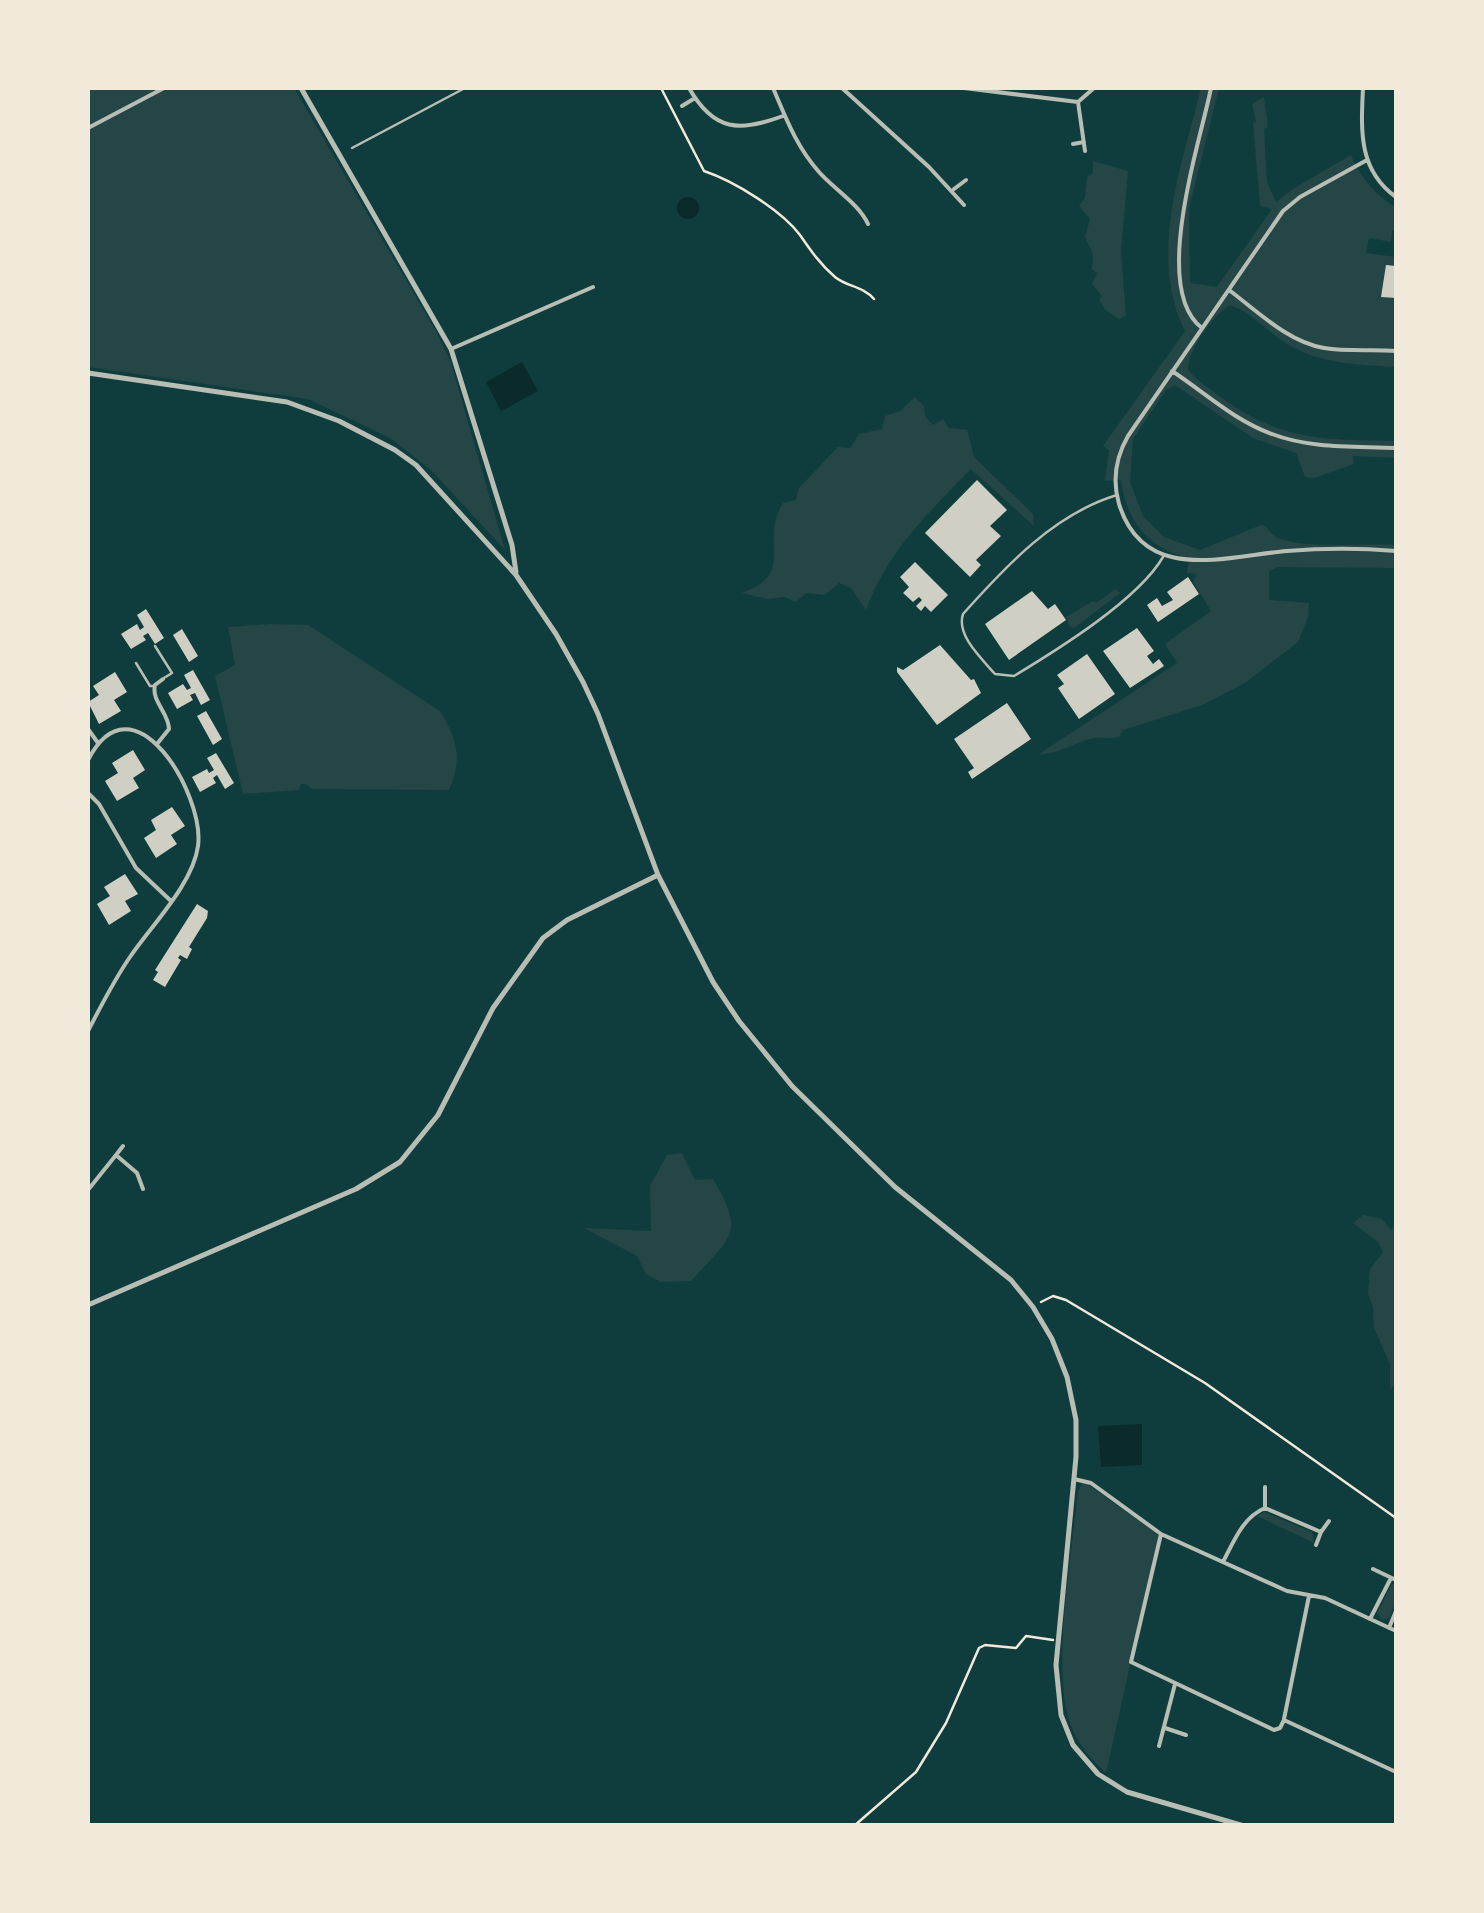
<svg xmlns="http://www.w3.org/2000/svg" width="1484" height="1913" font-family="'DM Sans',sans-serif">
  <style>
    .green { fill: #244646 }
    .water { fill: #0a2a2b }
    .building { fill: #cfcfc3 }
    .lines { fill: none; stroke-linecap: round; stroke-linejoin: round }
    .path { stroke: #f1e9da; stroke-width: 2.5 }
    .service { stroke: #b8beb3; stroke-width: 2.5 }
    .minor { stroke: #b8beb3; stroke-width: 4 }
    .tertiary { stroke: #b8beb3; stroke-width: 5 }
  </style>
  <rect width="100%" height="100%" fill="#0f3d3e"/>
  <!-- green -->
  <path class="green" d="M88,88h206l143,245 14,30 54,187 -73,-79 -21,-17 -21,-16 -82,-39 -220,-32z
    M1201,88h18l-30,120 1,75 27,4 55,-78 -12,-3 -7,-83 3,-1 -4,-18 12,-7 4,30 -4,2 3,53 9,20 17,-13 58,-34c8,21 26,42 45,52v24h-4l-1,11 -22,-4 -3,15 30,4v110c-35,-2 -75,-3 -107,-22 -20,-11 -37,-33 -59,-40 -16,9 -43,46 -42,65 8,10 20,17 30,25 63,47 104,44 178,46v17l-43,-2 1,8 -40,14 -9,-1 -9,-24 -43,-15 -78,-53 -9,5 -33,49 -3,43 13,34 21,21 36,13 61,-25c9,3 8,9 17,13 26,11 87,5 118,7v23l-118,-1 -9,4v29l40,3 -1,14 -10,25 -53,41 -43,22 -79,25 -4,7c-9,2 -17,0 -25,1 -20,4 -35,17 -55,16l138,-91 -12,-19 46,-33 -18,-29 4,-8 -10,-1 2,-15c-40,-8 -63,-38 -68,-78l-16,1 4,-31 -6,-4 82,-115c-38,-76 -2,-168 16,-243z
    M1093,161l35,10 -7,80 5,65 -7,3 -14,-9 -6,-11 3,-3 -10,-12 5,-11 -5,-3 1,-16 -8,-17 5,-18 -11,-13 6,-8 2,-21 6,-4z
    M915,397l9,9 1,10 8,9 10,-6 6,9 18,2 7,27 59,57 1,12 -63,-57c-42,43 -84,83 -105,141l-15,-22 -12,-5 -14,12 -19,-2 -10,9 -12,-5 -17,2 -25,-6c56,-21 16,-49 41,-90l13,-3 3,-12 39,-41 12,1 9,-14 23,-5 3,-13 15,-5z
    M1116,589l4,4 -46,35 -4,-1 -4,-10 27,-16 3,2z
    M270,624l38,1 132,86c17,28 23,48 9,79l-137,-1 -6,-5h-5l-2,6 -56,4 -28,-118 20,-11 -7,-38z
    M682,1153l13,27 18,-1c33,55 18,58 -22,102l-30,1 -15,-8 -9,-18 -53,-28 67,3 -1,-45 17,-31z
    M1363,1215l19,4 9,11 5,-6v159l-6,7v-26l-16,-36 -1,-21 -5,-13 2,-25 13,-17 -5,-10 -25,-19z
    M1083,1481l76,54 -53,238c-15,-14 -29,-29 -36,-50 -19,-56 2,-169 8,-231z
    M1264,1512l48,20 2,11 -57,-27z
    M1392,1584l4,1v16l-7,17 -7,2 -5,-7z"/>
  <!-- water -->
  <path class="water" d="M677 208a11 11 0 1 1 22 0a11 11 0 1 1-22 0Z
    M522,362l16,29 -37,20 -15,-29z
    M1142,1424v41l-41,2 -3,-41z"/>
  <!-- building -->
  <path class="building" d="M1386,265l10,1v32l-15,-1z
    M977,480l30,30 -17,16 11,10 -25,24 5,5 -11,12 -45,-44z
    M915,562l33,33 -17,17 -6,-6 -4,5 -5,-5 6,-6 -3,-3 -6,5 -10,-9 6,-6 -9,-10z
    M1188,577l11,17 -41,28 -11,-17 10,-7 5,8 11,-6 -6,-8z
    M1032,591l16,18 7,-5 11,16 -57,40 -24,-36z
    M146,609l18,29 -9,6 -7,-11 -5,3 3,4 -15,9 -10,-15 16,-10 3,6 4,-3 -7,-12z
    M1137,628l17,23 -7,5 6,8 6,-5 5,7 -34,22 -27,-37z
    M182,629l16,27 -9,6 -16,-27z
    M940,645l31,35 3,-1 7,14 -44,32 -40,-53v-5l6,3z
    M1087,654l28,40 -36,25 -21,-31 6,-4 -7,-9z
    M193,670l17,30 -9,5 -6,-12 -5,2 3,5 -16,9 -9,-16 15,-9 4,6 4,-2 -7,-13z
    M115,672l12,20 -13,8 7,11 -22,13 -11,-22 11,-7 -6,-9z
    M1007,703l24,36 -59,40 -4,-7 6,-4 -20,-29z
    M206,711l16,28 -9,6 -16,-29z
    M133,750l12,20 -12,8 6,10 -22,13 -12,-20 13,-8 -6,-10z
    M216,753l18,30 -9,6 -8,-14 -4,3 3,5 -16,9 -8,-15 15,-8 2,4 5,-3 -7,-12z
    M172,807l13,19 -14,9 6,9 -21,14 -12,-20 12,-8 -5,-10z
    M125,874l13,20 -13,7 6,10 -22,14 -12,-21 13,-8 -6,-9z
    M197,904l11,7 -1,7 -18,29 3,2 -5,10 -7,-4 -2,3 3,2 -16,27 -12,-7 5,-8 -3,-2z"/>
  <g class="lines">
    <!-- path -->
    <path class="path" d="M661,88l43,83c30,10 77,39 96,64 11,16 20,29 35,42 12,10 28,9 39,22
      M1041,1302l12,-6 13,4 139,83 191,135
      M854,1826l62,-54 30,-49 33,-75 6,-3 31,3 10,-12 27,4"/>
    <!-- service -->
    <path class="service" d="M352,148l113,-60
      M1117,495c-63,19 -111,71 -154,119 -7,21 18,44 32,60l19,2c43,-26 124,-76 149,-119
      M155,646l17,27 -8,5
      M136,663l14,23h4"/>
    <!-- minor -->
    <path class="minor" d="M689,88c25,44 51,44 94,28
      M773,88c13,30 23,58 46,84 15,17 40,32 49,52
      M842,88l87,79 35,38
      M964,88l114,14 16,-14
      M1363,88c-2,42 -5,82 33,109
      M1078,102l7,49
      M682,106l13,-8
      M88,128l76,-40
      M1073,144l11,-2
      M1367,160l-67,37 -17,14 -155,225c-12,21 -16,44 -9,68 25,81 107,52 168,47 37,-3 73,-3 109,0
      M954,189l12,-9
      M1229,290c28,21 59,52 95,58 24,4 49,1 72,3
      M1202,328c-52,-39 -1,-188 9,-240
      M451,349l142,-62
      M1172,371c32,21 63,50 100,63 39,15 83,12 124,14
      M88,729l10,14
      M157,744l12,-15c0,-16 -18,-28 -14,-44l8,-6
      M88,760c45,-88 117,35 110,86 -5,38 -47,80 -68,111 -16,23 -29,49 -42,74
      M88,793l11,11 37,64 35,33
      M116,1155l7,-9
      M88,1190l28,-35 21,18 6,16
      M1074,1479l17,4 70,51 126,57 38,7 71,33
      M1265,1487v21
      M1321,1532l8,-11
      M1161,1534l-30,128 143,68 6,-2 4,-8
      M1223,1562c11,-21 20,-45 42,-54l56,24 -5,13
      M1373,1569l23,11
      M1370,1619l21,-41
      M1389,1628l7,-17
      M1284,1719l25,-123
      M1284,1720l112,52
      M1165,1728l21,7
      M1159,1746l16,-62"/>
    <!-- tertiary -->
    <path class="tertiary" d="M301,88l150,261 61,196 4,27
      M88,373l199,29 52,19 56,29 21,15 100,110 40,59 27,48 15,32 60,161 55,107 26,39 53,65 103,101 116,93 22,27 19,32 15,38 9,43v37l-20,208 5,50 12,30 25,29 29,18 117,34
      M88,1305l268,-116 44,-27 38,-47 55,-107 50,-70 24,-18 91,-45"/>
  </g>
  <!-- border -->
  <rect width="1484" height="1913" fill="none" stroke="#f1e9da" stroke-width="180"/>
</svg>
